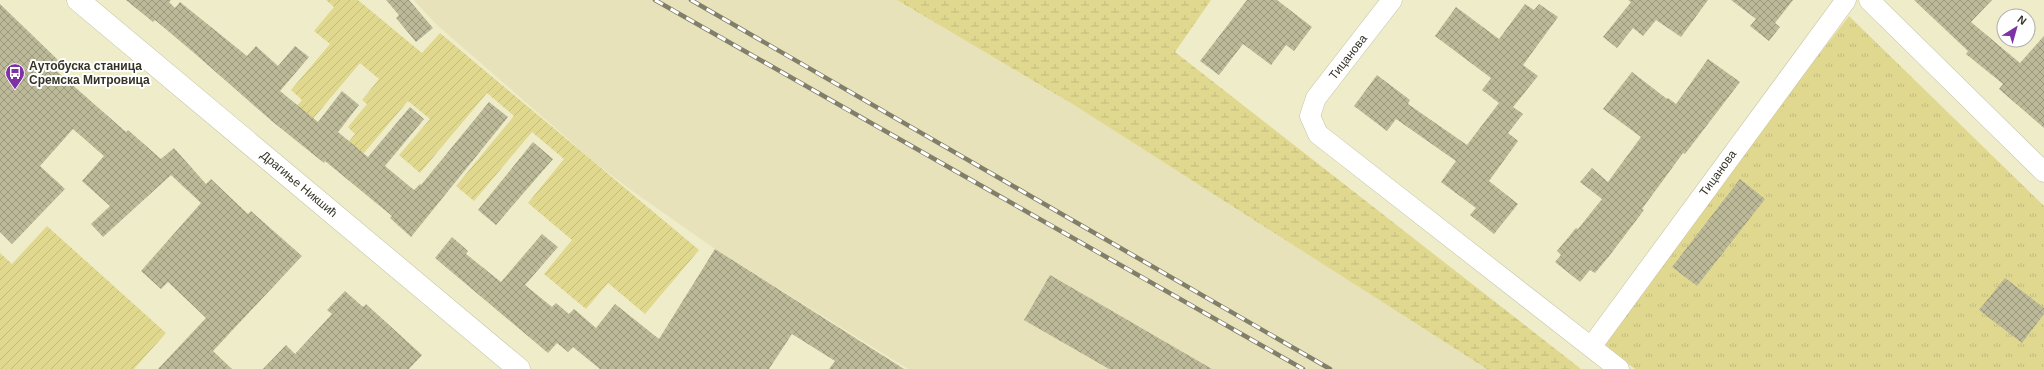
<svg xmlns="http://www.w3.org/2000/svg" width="2044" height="369" font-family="Arial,sans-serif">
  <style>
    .built { fill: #e7e2b9 }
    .grass { fill: url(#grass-tufts) }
    .wetland { fill: url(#wetland-marsh) }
    .garden { fill: url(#garden-furrows) }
    .building { fill: url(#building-cross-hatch) }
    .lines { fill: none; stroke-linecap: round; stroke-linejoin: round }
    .street-casing { stroke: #c5c1a1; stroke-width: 21 }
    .secondary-casing { stroke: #c5c1a1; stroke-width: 23 }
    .street { stroke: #fff; stroke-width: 20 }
    .secondary { stroke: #fff; stroke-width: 22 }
    .rail-casing { stroke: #817e69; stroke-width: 4.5 }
    .rail { stroke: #fff; stroke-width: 3; stroke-dasharray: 9; stroke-linecap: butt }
    .labels { text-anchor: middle; stroke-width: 4; stroke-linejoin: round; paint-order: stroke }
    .street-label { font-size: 12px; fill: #353326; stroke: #fff }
    .poi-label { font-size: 12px; font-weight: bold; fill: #353326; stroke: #fff; text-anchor: start }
  </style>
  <defs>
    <pattern id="grass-tufts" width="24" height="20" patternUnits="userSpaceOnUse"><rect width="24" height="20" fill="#e1d890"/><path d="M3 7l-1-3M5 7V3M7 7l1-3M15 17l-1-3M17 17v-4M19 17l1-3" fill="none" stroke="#c2ba7c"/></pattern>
    <pattern id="wetland-marsh" width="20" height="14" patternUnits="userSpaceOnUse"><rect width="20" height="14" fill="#e1d890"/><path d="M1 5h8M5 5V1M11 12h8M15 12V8" fill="none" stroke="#c2ba7c"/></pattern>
    <pattern id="garden-furrows" width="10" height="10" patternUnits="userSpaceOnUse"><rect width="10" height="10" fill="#e1d890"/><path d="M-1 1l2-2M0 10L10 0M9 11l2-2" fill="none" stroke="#c2ba7c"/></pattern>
    <pattern id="building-cross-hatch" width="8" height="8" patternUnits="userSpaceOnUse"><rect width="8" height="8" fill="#bcb999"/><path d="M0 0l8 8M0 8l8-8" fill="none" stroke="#9a977d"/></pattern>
  </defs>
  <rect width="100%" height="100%" fill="#efecca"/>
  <!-- built -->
  <path class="built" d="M414,0h483l177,105 413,264h-579l-193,-120 -84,-59 -38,-29 -157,-137z"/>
  <!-- grass -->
  <path class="grass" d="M1849,16l195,190v163h-409l-39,-29z"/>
  <!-- wetland -->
  <path class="wetland" d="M897,0h314l-36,52 406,317h-94l-413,-264z"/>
  <!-- garden -->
  <path class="garden" d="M326,0h32l64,53 18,-20 259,217 -54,64 -37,-31 -22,26 -42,-35 28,-34 -44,-37 36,-44 -32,-27 -58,69 -18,-15 58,-70 -27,-23 -67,80 -21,-18 31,-36 -22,-18 -61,72 -14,-12 22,-27 -7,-7 19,-23 -5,-4 17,-21 -19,-16 -64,76 -16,-13 22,-26 -11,-10 39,-46 -16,-13 20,-24z
    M47,226l119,107 -32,36h-134v-116l12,11z"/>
  <!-- building -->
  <path class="building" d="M126,0h45l-2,2 6,6 5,-6 67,54 9,-10 22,20 17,-20 14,11 -29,34 38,31 24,-31 17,14 -21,27 30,25 42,-50 14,12 -39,47 29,24 6,-6 1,1 68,-83 19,15 -97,120 -21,-19 2,-2 -67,-55 -1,2 -51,-41 -80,-70 -38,-32 -2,2z
    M386,0h23l24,28 -17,14 -20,-24 3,-3z
    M1247,0h30l35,27 -18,24 -8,-6 -15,20 -28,-21 -24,31 -19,-14z
    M1628,0h80l-27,37 -25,-17 -13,16 -10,-8 -16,20 -14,-11 28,-35z
    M1731,0h62l-18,23 5,4 -11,14 -19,-15 6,-7z
    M1914,0h78l-21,22 49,41 24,-27v92l-45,-39 4,-5 -37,-30 2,-3z
    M0,4l58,56 -6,7 74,65 2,-2 33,29 13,-11 32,36 5,-5 37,35 3,-3 51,45 -89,95 19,18h-74l48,-51 -38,-36 -7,7 -20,-18 60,-68 -30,-28 -68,62 -12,-13 19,-18 -28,-25 22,-25 -31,-27 -33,37 25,23 -53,55 -12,-12z
    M1525,4l9,6 5,-6 19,13 -35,48 15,11 -25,31 10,7 -15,19 10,8 -29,40 29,23 -24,30 -24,-19 6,-7 -35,-26 15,-21 -60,-42 -9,12 -33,-25 23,-31 33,25 -2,4 59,41 32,-42 -17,-13 9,-12 -56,-42 21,-29 43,32z
    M1708,59l32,23 -55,72 -2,-1 -41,56 2,1 -34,45 -15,18 -5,-3 -10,12 -25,-20 6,-7 -4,-4 19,-23 2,1 24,-30 -22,-17 12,-14 16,14 33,-45 -38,-28 29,-37 35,27 1,-1 8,6z
    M533,142l20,17 -57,66 -18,-15z
    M1740,179l25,20 -68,87 -25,-19z
    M542,234l16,13 -33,38 27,22 4,-4 13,11 5,-5 22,19 19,-24 44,35 56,-90 189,120h-75l6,-8 -43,-27 -23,35h-169l-27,-22 -5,5 -11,-9 -9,10 -113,-95 17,-21 16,14 -2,3 35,28z
    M1050,275l162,94h-103l-85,-49z
    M2005,278l39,30v6l-22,29 -43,-33z
    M345,291l18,16 3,-3 56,51 -13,14h-146l23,-24 9,9 37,-40 -5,-4z"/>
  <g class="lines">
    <defs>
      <path id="street" d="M1392,0l-76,98 -6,18 8,18 301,235
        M1869,0l175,172
        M1591,347l255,-347"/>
      <path id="secondary" d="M78,0l441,369"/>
    </defs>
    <!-- street casing -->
    <use href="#street" class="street-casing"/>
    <!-- secondary casing -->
    <use href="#secondary" class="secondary-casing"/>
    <!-- street -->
    <use href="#street" class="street"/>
    <!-- secondary -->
    <use href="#secondary" class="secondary"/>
    <defs>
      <path id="rail" d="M655,0l648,369
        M691,0l639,369"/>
    </defs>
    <!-- rail casing -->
    <use href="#rail" class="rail-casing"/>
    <!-- rail -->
    <use href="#rail" class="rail"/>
  </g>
  <!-- icons -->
  <defs>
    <symbol id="bus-pin" viewBox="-11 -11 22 30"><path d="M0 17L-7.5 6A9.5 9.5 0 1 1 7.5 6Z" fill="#7e32a4" stroke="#fff"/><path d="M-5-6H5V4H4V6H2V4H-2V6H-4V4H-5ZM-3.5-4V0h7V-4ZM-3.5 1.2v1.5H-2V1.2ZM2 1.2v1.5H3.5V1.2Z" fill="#fff"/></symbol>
  </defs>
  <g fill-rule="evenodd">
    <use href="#bus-pin" x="4" y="62" width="22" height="30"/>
  </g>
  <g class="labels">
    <!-- street labels -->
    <g class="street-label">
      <text transform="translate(1348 57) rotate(-52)" y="4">Тицанова</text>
      <text transform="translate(1718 173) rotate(-54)" y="4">Тицанова</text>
      <text transform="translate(299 184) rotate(40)" y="4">Драгиње Никшић</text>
    </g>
    <!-- poi labels -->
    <g class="poi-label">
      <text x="29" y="70">Аутобуска станица<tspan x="29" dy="14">Сремска Митровица</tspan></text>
    </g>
  </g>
  <!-- north arrow -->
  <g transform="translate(2016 28) rotate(37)"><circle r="19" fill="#ffffff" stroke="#aeada8"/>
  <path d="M0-3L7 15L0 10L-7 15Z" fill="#7e32a4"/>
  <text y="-6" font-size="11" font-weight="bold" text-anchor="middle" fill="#353326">N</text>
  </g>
</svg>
